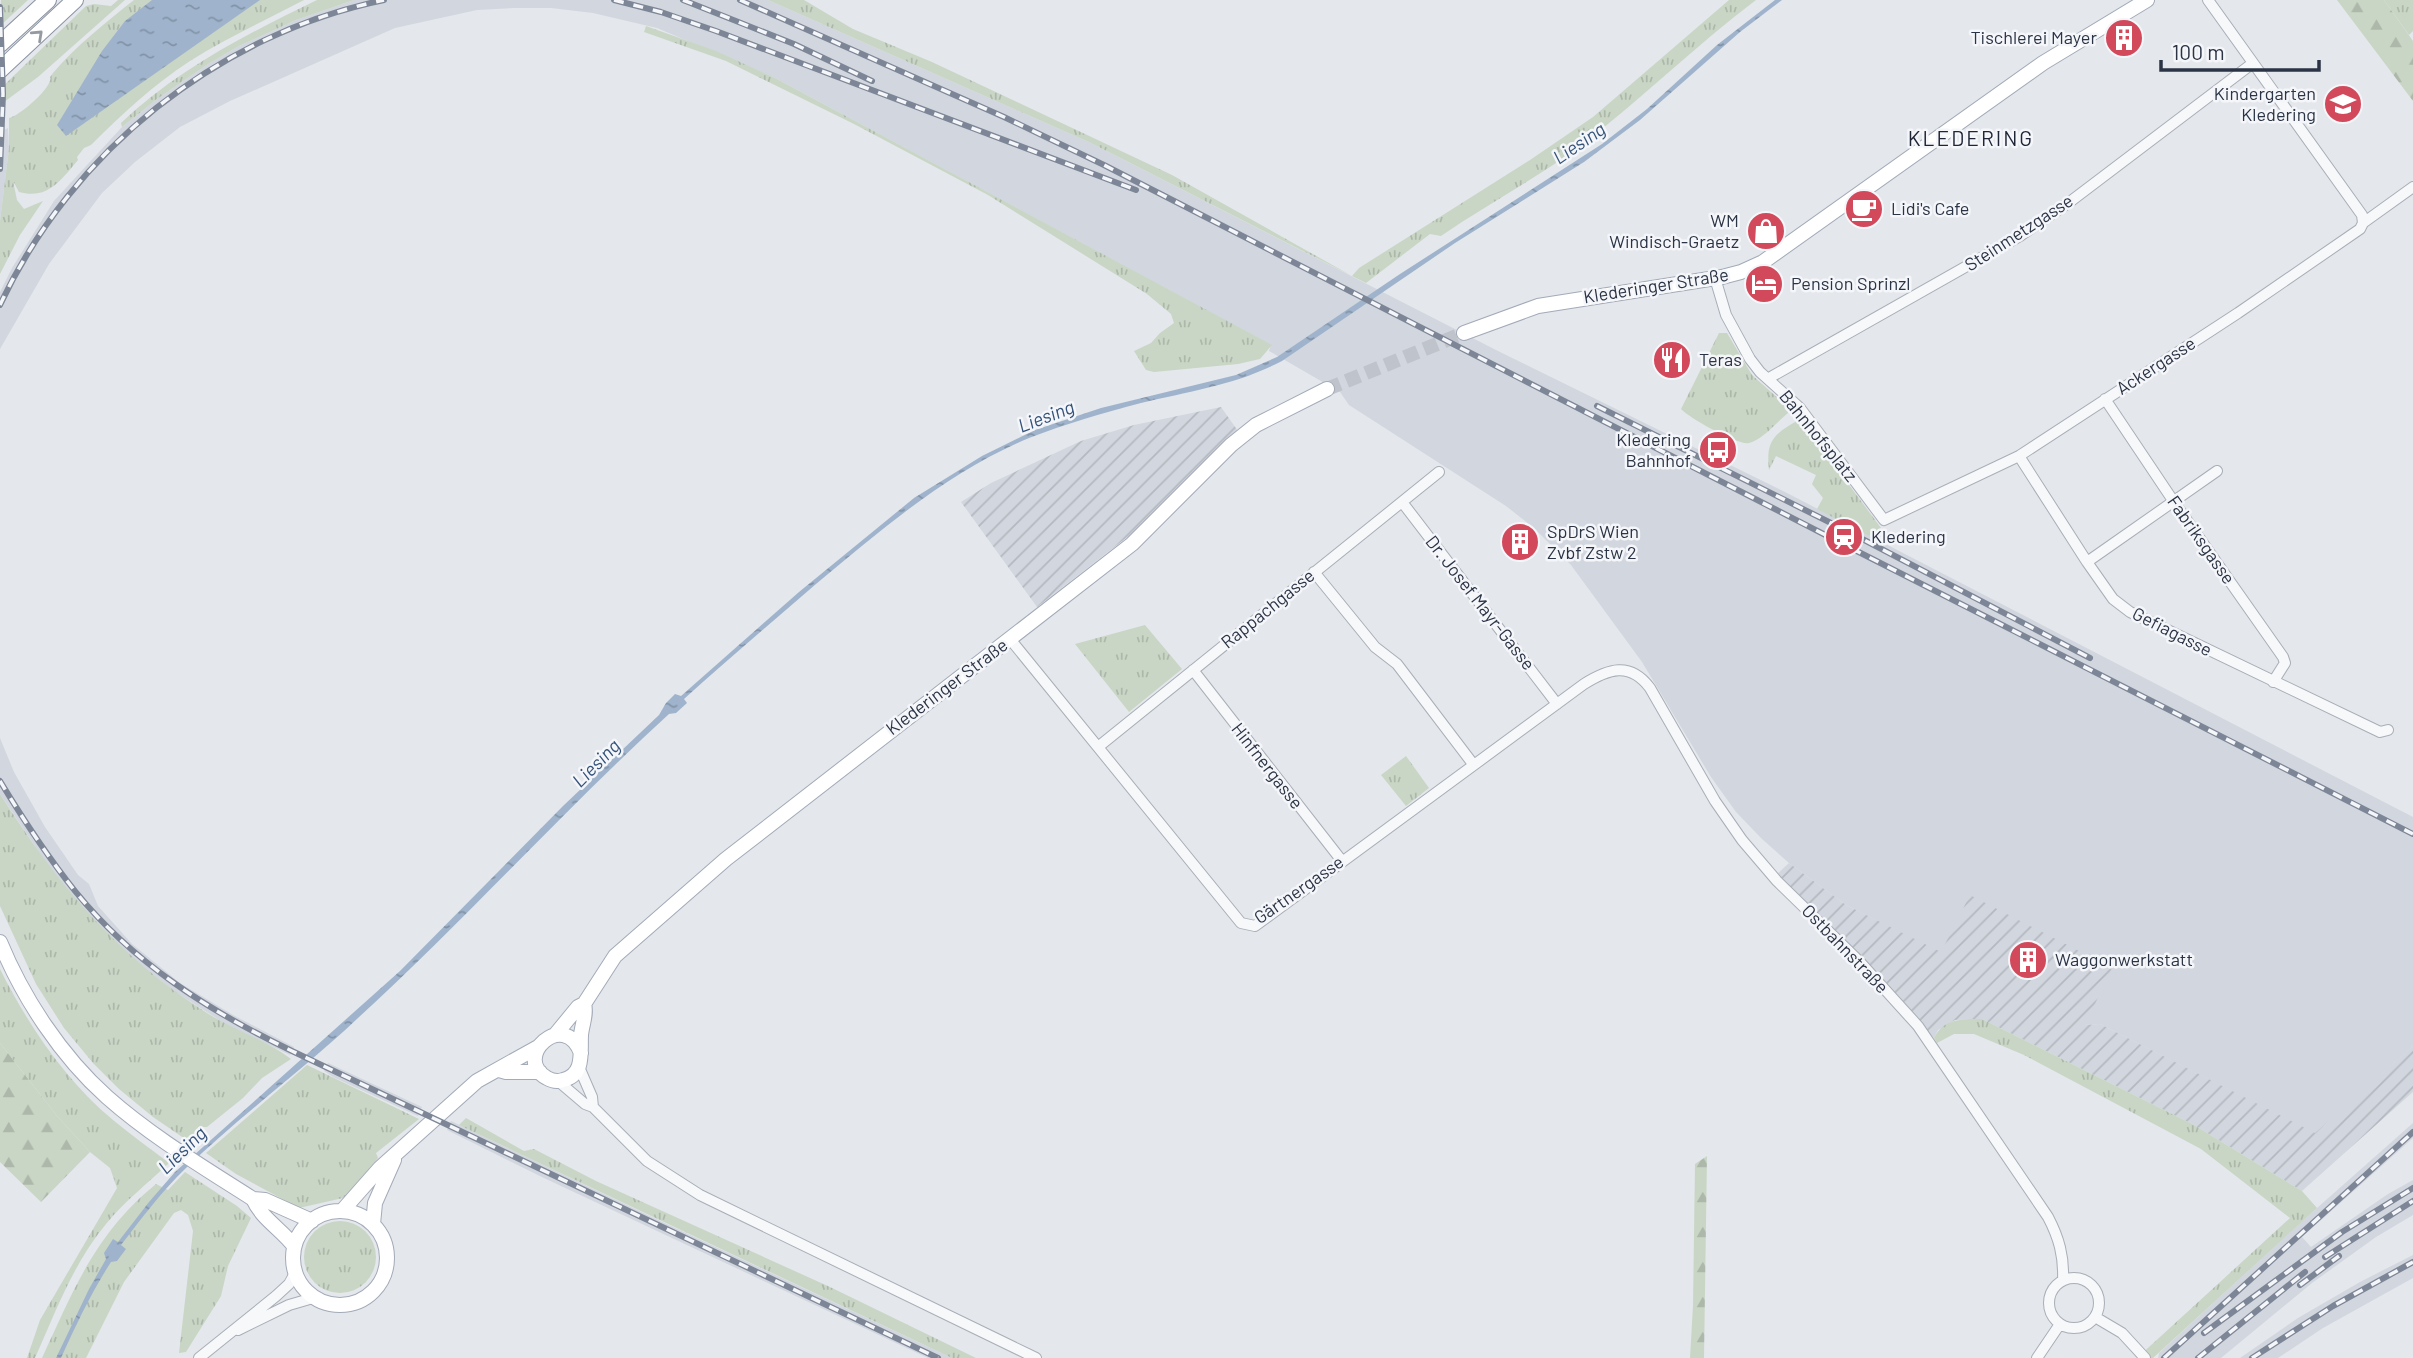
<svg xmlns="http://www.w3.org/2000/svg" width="2413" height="1358" font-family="Barlow,sans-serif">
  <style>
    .built { fill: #d2d6de }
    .industrial { fill: url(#industrial-furrows) }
    .grass { fill: url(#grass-tufts) }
    .forest { fill: url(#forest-firs) }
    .water { fill: url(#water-ripples) }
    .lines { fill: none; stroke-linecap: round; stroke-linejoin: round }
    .major-tunnel { stroke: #bfc3cb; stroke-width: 14; stroke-dasharray: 14 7; stroke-linecap: butt }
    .minor-casing { stroke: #a9aeb7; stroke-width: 12 }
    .major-casing { stroke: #a3abb8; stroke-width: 16 }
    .highway-casing { stroke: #8b94a3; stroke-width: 18 }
    .minor { stroke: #f7f8fa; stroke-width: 10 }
    .major { stroke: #fff; stroke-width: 14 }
    .highway { stroke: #fff; stroke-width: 16 }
    .rail-casing { stroke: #7d8696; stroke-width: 6 }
    .rail { stroke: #f4f6f9; stroke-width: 3.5; stroke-dasharray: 10; stroke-linecap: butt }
    .oneway { stroke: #959aa2 }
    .labels { text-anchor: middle; stroke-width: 5; stroke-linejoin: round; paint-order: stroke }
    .poi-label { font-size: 18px; fill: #2b3445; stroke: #f4f6f9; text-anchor: start }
    .street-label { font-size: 18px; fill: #2b3445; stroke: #f4f6f9 }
    .water-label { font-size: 19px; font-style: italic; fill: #34527a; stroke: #f4f6f9 }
    .quarter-label { font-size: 21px; letter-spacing: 2px; fill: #1d2536; stroke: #f4f6f9 }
  </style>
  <defs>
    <pattern id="industrial-furrows" width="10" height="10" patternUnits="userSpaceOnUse" patternTransform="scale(1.75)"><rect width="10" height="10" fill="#d2d6de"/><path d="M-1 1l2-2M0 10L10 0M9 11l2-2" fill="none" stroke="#b4b8c0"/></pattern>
    <pattern id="grass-tufts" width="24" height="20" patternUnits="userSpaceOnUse" patternTransform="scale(1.75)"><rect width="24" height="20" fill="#c9d6c5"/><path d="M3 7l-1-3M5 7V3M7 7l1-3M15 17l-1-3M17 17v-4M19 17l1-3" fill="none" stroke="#adb8ab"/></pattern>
    <pattern id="forest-firs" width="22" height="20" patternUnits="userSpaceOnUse" patternTransform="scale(1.75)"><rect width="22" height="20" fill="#c9d6c5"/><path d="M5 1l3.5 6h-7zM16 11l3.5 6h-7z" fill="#adb8ab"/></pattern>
    <pattern id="water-ripples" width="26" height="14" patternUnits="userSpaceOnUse" patternTransform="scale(1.75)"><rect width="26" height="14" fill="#9fb4cc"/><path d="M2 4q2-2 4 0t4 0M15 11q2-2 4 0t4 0" fill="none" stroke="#8293a7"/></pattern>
  </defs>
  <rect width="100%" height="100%" fill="#e4e7ec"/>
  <!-- built -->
  <path class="built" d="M354,0h414l323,143 405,207 289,142 628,325v229l-97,88 -216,-110 -16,1 -238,-120 -57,-42 -27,-24 -26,-27 -25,-35 -69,-115 -71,-97 -37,-37 -28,-22 -157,-101 -9,-13 -71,-41 2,-6 -496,-267 -118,-50 -64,-15 -42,-5h-37l-37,2 -82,18 -165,73 -50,26 -45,35 -33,31 -53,71 -49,85v-57l12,-24 42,-67 68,-74 35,-28 51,-35 31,-18 57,-26z
    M8,128l1,20 -9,73v-89z
    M0,738l14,34 31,55 33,48 11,9 9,22 34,38 48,39 53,32 61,32 -4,8 -63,-30 -53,-34 -49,-39 -39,-39 -39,-49 -47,-70z
    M328,1063l94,44 -4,9 -85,-39 -9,-6z
    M451,1121l205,98 296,139h-24l-384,-180 -97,-48z
    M2413,1123v15l-111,99 9,10 77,-53 25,-14v35l-37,22 -64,46 -91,75h-63l1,-5 140,-129z
    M2413,1255v23l-90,50 -45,30h-38l58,-40 62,-36z"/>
  <!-- industrial -->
  <path class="industrial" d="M1221,407l17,24 -21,17 -20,25 -40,41 -120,93 -76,-105 30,-19 90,-42 53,-16z
    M1789,863l57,42 95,47 29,-57 142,73 -27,57 15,-1 215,109 98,-87v46l-111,99 -108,-66 -212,-106 -27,1 -17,10 -4,8 -71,-79 -87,-84z"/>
  <!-- grass -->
  <path class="grass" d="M1,0h27l-28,26z
    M118,0h7l-87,77 -38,28v-16l86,-83 8,-2 17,2z
    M134,0h170c-38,20 -78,38 -114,61 -37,24 -68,53 -99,84l-7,3 -7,9 1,3c-17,20 -30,40 -59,32l-6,-11 4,19 7,9 19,-8 -23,34 -20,39v-53l9,-73v-30c10,-2 36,-25 40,-35 4,-9 -2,-2 4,-10 23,-27 53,-51 81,-73z
    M317,0h37l-58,20 -57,26 -31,18 -51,35 -35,28 -1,-4c57,-54 126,-89 196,-123z
    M768,0h36l49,29 79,33 240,113 180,101 7,-8 171,-108 63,-43 136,-117h27c-60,45 -113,98 -172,143 -45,34 -96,61 -143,93l-11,-2 -64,49 -14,-7 -261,-133z
    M2384,0h29v31l-4,4z
    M646,26l70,25 59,27 497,267 -12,14 -22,5 -84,8 -8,-2 -12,-19 17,-8 9,-10 14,-10 -3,-9 -24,-20 -159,-99 -134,-71 -128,-63 -82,-29z
    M1719,333h8l25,42 37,33 -1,5c-11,9 -26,27 -39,30 -10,3 -60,-25 -68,-34z
    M1797,421l7,3 77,104 -12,8 -52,-27 6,-11 -11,-14 4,-9 -40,-19 -7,14c-3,-28 3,-35 28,-49z
    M1145,625l37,44 -53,43 -54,-68z
    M1406,756l23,32 -23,18 -25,-31z
    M0,794c58,91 115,160 207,219 27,17 59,27 84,46l-29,19 -19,20 -36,29h-4l-12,16 -38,-26 -34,-28 -26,-26 -29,-35 -28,-44 -36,-78z
    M0,969c28,56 65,111 113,151 18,15 38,29 56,43 -21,20 -44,38 -63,61 -32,38 -51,89 -71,134h-8l13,-38 77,-132 -7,-20 -20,-16 -33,-36 -57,-73z
    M1982,1019l212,106 108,66 15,17 -164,150h-16l153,-140 -89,-69 -177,-94 -50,-21h-20l-17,9 -3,-5c10,-20 29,-19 48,-19z
    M307,1065l112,54 -43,34 2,5 -28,36 -7,4 -44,10 -63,-34 -30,-21z
    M466,1118l58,33 10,-2 62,32 234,106 146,71h-24l-493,-233z
    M185,1172l52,34 14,12 -23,48 -7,30 -35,56 -7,1 14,-122 -5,-16 -7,-5 -7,3 -50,69 -38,76h-44c32,-69 53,-124 114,-174l12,6z
    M304 1257a36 36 0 1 1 72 0a36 36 0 1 1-72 0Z"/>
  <!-- forest -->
  <path class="forest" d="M2337,0h47l29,41v60z
    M0,1043l57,73 33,36 -49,50 -41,-40z
    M1707,1156l-3,202h-14l3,-53 2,-141z"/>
  <!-- water -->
  <path class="water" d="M152,0h108l-194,136 -9,-11 45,-74 23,-30z
    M1775,0h7l-42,32 -100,88 -56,42 -129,81 -173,118c-46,24 -92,30 -141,42 -38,10 -76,21 -112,35 -80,33 -147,91 -213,146 -44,38 -89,76 -132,115l3,4 -11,10 -7,1c-107,98 -204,206 -311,304 -55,52 -117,97 -172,150 -24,23 -44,50 -65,77l5,4 -9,12 -6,1c-20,31 -35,63 -50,96h-5l33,-69 17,-30 -2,-6 9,-14 5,3 31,-40 26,-30 225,-201 163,-165 96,-91 7,-12 9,-9 6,2 118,-104 115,-94 68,-42 53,-26 66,-22 135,-33 41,-18 123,-83 202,-130 45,-35 70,-64z"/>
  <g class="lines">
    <!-- major-tunnel -->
    <path class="major-tunnel" d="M1327,389l137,-56"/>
    <defs>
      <path id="minor" d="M2208,0l154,215 1,8
        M1715,278l11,37 24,44 10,13 40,36 84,112 135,-64 219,-143 122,-84 3,-6 50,-36
        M1769,378l251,-142 51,-35 182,-138
        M2105,399l69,103 109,155 2,6 -12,19
        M2019,456l68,106 26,37 17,13 250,120 8,-2
        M1402,502l155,202
        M2087,562l130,-91
        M1314,572l61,75 22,17 76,100
        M1010,639l231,284 14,3 329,-242c24,-15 46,-23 66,4l65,113 27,39 35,41 83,81 58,64 130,191c11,21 16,39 15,63
        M1193,670l149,191
        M1098,747l341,-275
        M579,1067l13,30 1,10
        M558,1081l27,23 8,3 54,54 53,34 336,163
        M2049 1303a25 25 0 1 1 50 0a25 25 0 1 1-50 0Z
        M2095,1317l27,16 23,25
        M238,1330l51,-25 24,-7
        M199,1358l77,-62 13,-12 6,-11
        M2037,1358l23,-34"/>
      <path id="major" d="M1464,333l74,-27 184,-29 19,-5 22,-10 280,-199 104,-63
        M0,942c23,56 61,114 107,155 44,39 96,70 146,102l12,1 47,21
        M555,1035l23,-28 6,-3 31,-48 111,-97 406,-315 99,-99 25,-20 71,-36
        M581,1053c-17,-45 -70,5 -34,25 5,3 10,4 16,2 22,-5 17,-28 18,-45 1,-11 6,-21 3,-31
        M499,1070l7,2h34
        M253,1199c9,20 28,30 41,47
        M293 1258a47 47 0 1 1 94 0a47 47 0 1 1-94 0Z
        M342,1211l38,-43 97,-87 61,-34
        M373,1224l2,-21 19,-43"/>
      <path id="highway" d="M0,44l48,-44
        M0,70l75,-70"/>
    </defs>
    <!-- minor casing -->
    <use href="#minor" class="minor-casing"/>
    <!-- major casing -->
    <use href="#major" class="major-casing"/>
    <!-- highway casing -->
    <use href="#highway" class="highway-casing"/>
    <!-- minor -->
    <use href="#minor" class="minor"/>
    <!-- major -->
    <use href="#major" class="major"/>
    <!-- highway -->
    <use href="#highway" class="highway"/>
    <defs>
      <path id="rail" d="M614,0l47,12 55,19 420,159
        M683,0l111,44 78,37
        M740,0l264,117 100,48 737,378 572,291
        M0,7l3,87 -3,75
        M0,305c72,-154 218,-271 384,-305
        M1597,406l250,125 243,127
        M0,781c23,38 47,75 75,110 58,72 134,120 217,160l646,307
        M2325,1257l88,-56
        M2300,1285l39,-29
        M2204,1333l138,-101 71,-44
        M2164,1358l249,-226
        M2198,1358l107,-86
        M2252,1358l81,-52 80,-44"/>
    </defs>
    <!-- rail casing -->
    <use href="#rail" class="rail-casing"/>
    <!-- rail -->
    <use href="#rail" class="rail"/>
  </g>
  <!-- one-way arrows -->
  <defs><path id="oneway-chevron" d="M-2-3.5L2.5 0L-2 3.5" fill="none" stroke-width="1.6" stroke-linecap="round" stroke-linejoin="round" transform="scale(1.75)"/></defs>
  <use class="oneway" href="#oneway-chevron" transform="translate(38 35) rotate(-43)"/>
  <!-- icons -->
  <defs>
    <symbol id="building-disc" viewBox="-11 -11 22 22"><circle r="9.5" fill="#d1495b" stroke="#f4f6f9"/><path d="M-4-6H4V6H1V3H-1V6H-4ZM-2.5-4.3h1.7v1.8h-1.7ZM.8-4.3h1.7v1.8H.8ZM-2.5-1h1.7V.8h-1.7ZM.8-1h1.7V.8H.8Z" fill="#fff"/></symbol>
    <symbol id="school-disc" viewBox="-11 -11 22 22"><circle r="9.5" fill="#d1495b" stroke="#f4f6f9"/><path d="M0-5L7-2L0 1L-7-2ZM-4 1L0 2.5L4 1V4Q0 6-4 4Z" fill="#fff"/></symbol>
    <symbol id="cafe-disc" viewBox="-11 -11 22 22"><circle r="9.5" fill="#d1495b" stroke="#f4f6f9"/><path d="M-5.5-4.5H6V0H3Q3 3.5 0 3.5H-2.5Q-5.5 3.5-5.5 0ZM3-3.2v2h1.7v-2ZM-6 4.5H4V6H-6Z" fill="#fff"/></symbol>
    <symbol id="shop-disc" viewBox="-11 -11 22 22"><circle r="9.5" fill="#d1495b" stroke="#f4f6f9"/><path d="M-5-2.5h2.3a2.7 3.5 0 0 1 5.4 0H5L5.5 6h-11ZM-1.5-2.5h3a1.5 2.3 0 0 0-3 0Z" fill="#fff"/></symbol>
    <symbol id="hotel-disc" viewBox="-11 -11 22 22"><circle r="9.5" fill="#d1495b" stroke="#f4f6f9"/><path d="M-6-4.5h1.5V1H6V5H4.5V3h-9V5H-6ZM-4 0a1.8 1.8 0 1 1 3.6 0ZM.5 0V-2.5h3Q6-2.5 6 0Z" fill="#fff"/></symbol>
    <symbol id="restaurant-disc" viewBox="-11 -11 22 22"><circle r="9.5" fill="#d1495b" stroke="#f4f6f9"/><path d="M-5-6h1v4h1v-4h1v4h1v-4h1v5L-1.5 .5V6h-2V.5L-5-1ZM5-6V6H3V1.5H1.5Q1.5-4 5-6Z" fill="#fff"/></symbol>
    <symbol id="bus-disc" viewBox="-11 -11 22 22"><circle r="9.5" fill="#d1495b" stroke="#f4f6f9"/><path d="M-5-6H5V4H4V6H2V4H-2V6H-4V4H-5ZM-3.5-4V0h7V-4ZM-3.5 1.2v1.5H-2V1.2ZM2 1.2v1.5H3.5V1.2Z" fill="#fff"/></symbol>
    <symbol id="station-disc" viewBox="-11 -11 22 22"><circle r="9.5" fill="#d1495b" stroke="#f4f6f9"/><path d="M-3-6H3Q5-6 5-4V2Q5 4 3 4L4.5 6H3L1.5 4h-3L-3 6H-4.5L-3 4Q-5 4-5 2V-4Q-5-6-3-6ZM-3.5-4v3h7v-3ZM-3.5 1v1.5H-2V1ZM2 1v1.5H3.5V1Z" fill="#fff"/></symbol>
  </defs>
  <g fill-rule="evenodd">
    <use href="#building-disc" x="2102" y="16" width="44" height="44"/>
    <use href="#school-disc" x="2321" y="82" width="44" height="44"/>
    <use href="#cafe-disc" x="1842" y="187" width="44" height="44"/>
    <use href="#shop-disc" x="1744" y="209" width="44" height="44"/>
    <use href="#hotel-disc" x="1742" y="262" width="44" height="44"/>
    <use href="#restaurant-disc" x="1650" y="338" width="44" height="44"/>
    <use href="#bus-disc" x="1696" y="428" width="44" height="44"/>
    <use href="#station-disc" x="1822" y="515" width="44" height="44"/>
    <use href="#building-disc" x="1498" y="520" width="44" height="44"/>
    <use href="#building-disc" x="2006" y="938" width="44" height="44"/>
  </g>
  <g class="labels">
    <!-- poi labels -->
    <g class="poi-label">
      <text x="2097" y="44" text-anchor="end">Tischlerei Mayer</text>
      <text x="2316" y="100" text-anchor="end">Kindergarten<tspan x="2316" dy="21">Kledering</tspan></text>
      <text x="1891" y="215">Lidi's Cafe</text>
      <text x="1739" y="227" text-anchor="end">WM<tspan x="1739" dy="21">Windisch-Graetz</tspan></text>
      <text x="1791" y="290">Pension Sprinzl</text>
      <text x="1699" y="366">Teras</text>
      <text x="1691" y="446" text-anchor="end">Kledering<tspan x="1691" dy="21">Bahnhof</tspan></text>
      <text x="1547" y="538">SpDrS Wien<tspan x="1547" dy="21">Zvbf Zstw 2</tspan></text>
      <text x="1871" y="543">Kledering</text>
      <text x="2055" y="966">Waggonwerkstatt</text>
    </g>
    <!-- street labels -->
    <g class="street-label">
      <text transform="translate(2019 233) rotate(-33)" y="6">Steinmetzgasse</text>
      <text transform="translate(1656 286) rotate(-9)" y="6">Klederinger Straße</text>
      <text transform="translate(2156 366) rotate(-33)" y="6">Ackergasse</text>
      <text transform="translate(1818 436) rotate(51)" y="6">Bahnhofsplatz</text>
      <text transform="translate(2201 540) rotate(55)" y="6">Fabriksgasse</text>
      <text transform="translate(1480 603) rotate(52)" y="6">Dr. Josef Mayr-Gasse</text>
      <text transform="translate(1268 609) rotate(-39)" y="6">Rappachgasse</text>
      <text transform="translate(2172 632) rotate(27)" y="6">Gefiagasse</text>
      <text transform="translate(947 687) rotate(-37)" y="6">Klederinger Straße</text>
      <text transform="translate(1267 766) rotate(52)" y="6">Hinfnergasse</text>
      <text transform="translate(1299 890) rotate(-35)" y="6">Gärtnergasse</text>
      <text transform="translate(1845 949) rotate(46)" y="6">Ostbahnstraße</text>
    </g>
    <!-- water labels -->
    <g class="water-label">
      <text transform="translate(1579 143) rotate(-34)" y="7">Liesing</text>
      <text transform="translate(1046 416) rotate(-21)" y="7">Liesing</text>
      <text transform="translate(596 763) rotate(-45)" y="7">Liesing</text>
      <text transform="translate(182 1150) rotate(-44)" y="7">Liesing</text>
    </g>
    <!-- quarter labels -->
    <g class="quarter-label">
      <text x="1971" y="146">KLEDERING</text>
    </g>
  </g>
  <!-- scale -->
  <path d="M2161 60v10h158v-10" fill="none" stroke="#2b3445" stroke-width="3.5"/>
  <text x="2172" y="60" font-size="21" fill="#2b3445" stroke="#f4f6f9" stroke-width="5" paint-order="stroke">100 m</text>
</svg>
